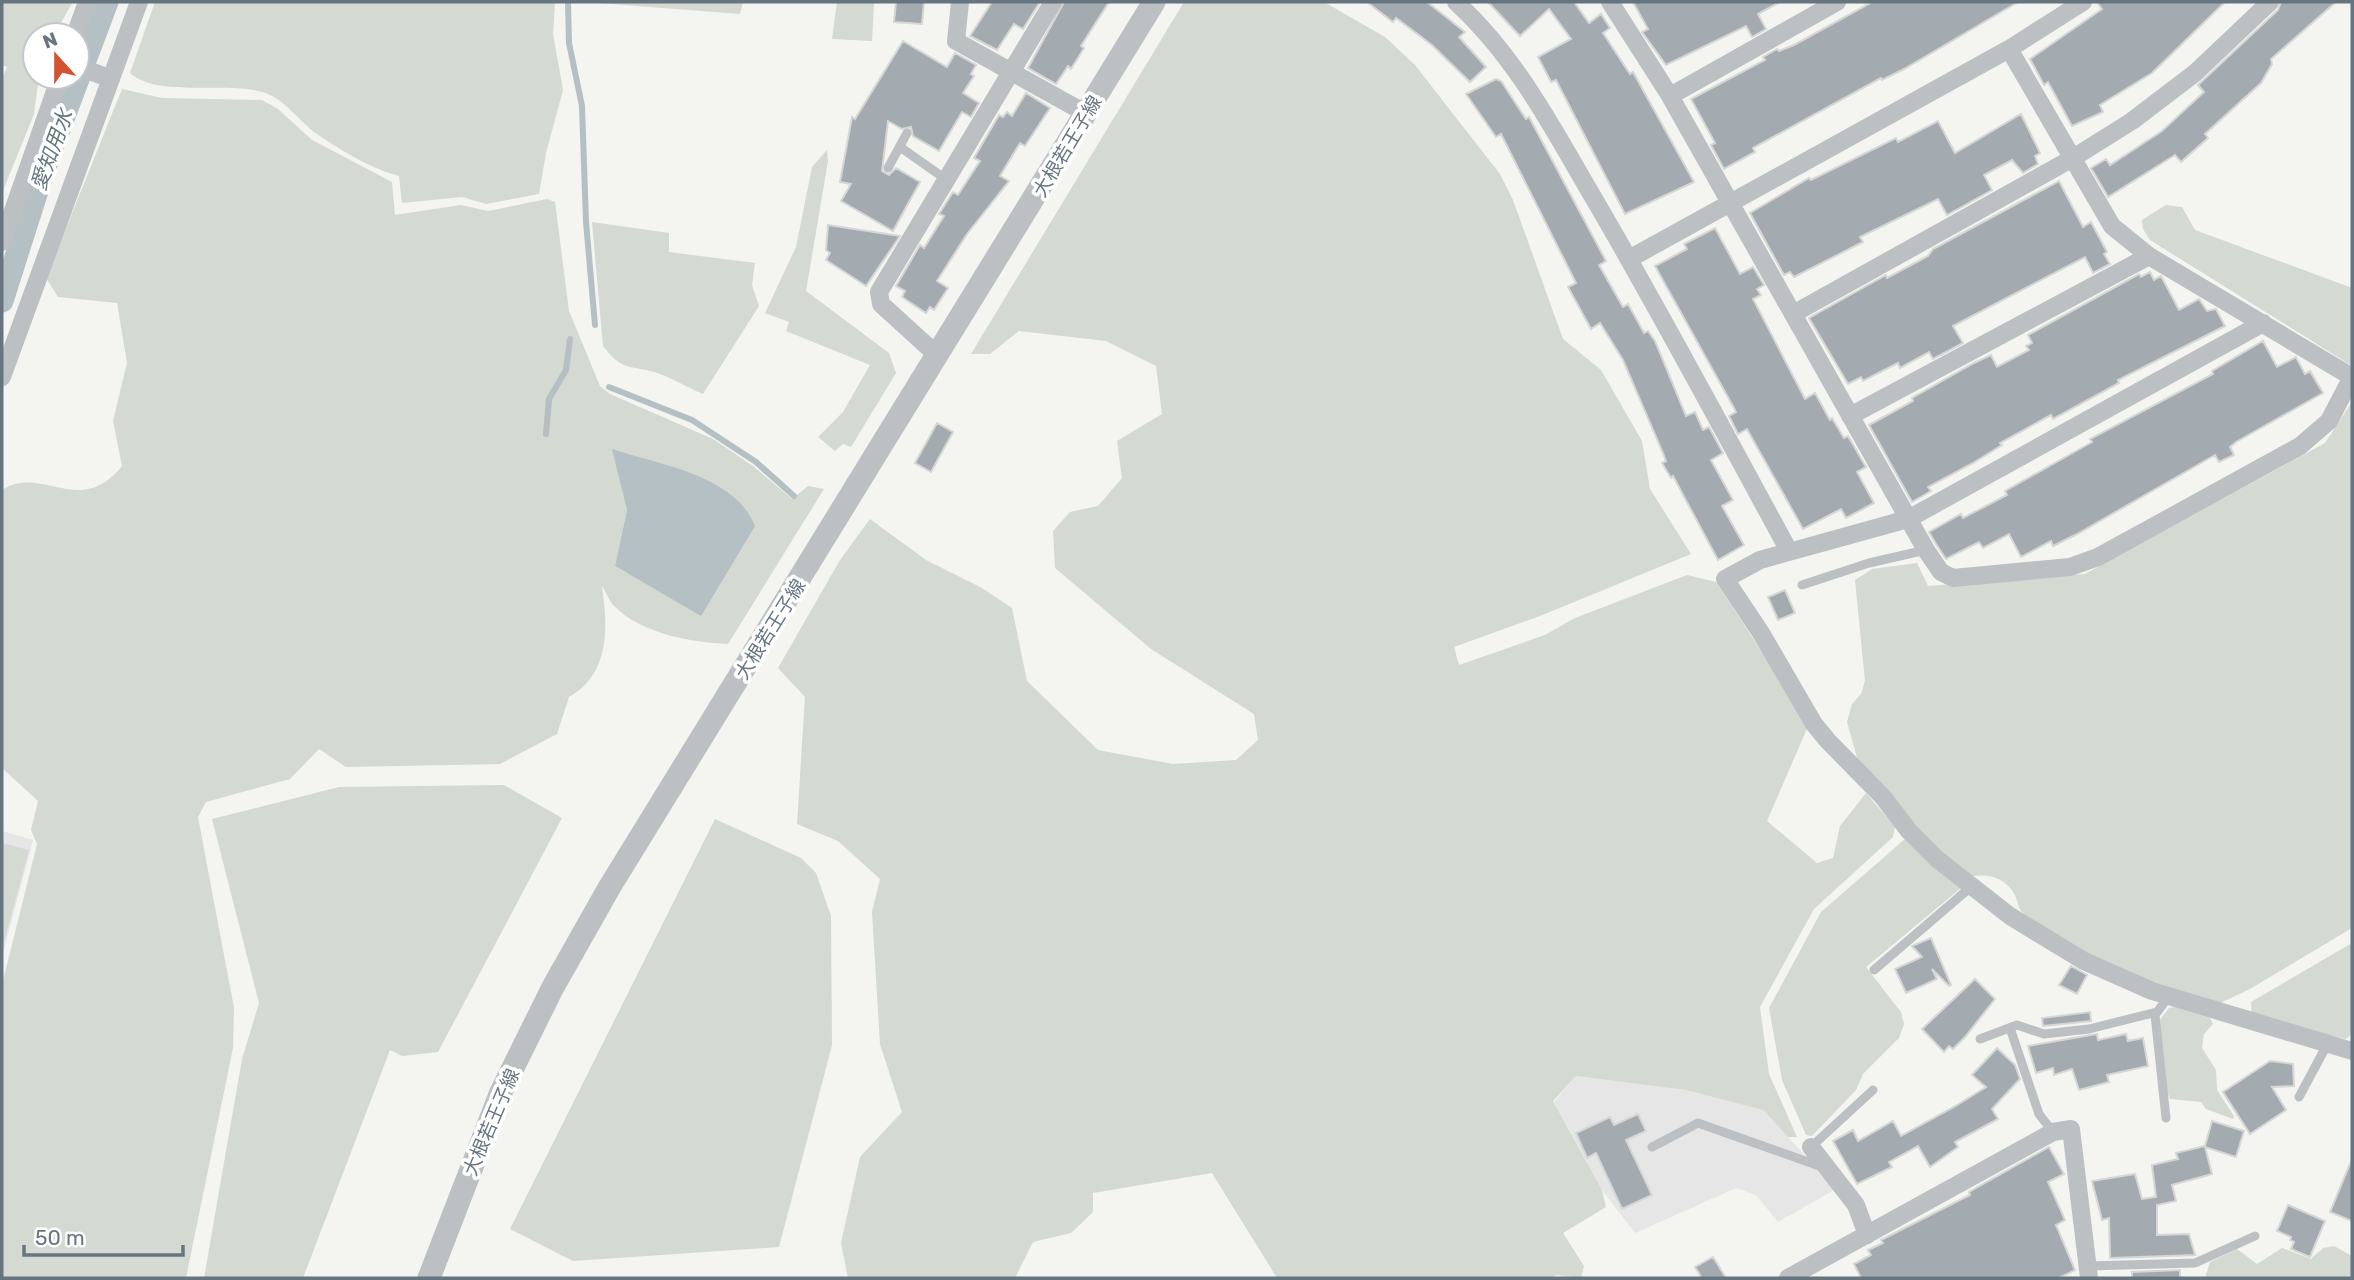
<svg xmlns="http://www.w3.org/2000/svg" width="2354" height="1280" font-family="Rubik,'Noto Sans JP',sans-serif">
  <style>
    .built { fill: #e5e6e5 }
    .green { fill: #d4d9d1; fill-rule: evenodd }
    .water { fill: #b4c0c3 }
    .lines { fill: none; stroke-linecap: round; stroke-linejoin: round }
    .stream { stroke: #b4c0c3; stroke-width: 6 }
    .canal { stroke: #b4c0c3; stroke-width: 23 }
    .building { fill: #a4abb0; stroke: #d6d6d4; stroke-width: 2 }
    .service { stroke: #bcc0c3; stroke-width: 9 }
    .minor { stroke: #bcc0c3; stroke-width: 18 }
    .tertiary { stroke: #bcc0c3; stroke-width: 23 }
    .labels { text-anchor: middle; stroke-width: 7; stroke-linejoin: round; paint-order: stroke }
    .street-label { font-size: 19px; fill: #667580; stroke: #fff }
    .water-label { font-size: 21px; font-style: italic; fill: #62777d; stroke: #fff }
  </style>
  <rect width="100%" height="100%" fill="#f4f4f1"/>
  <!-- built -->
  <path class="built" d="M2,831l31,9 -31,117z
    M1576,1076l110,14 77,20 73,79 -58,33 -22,-27 -20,-7 -101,45 -33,-43 -48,-88z"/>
  <!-- green -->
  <path class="green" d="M2,2l70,1 -18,32h-19v42h4l-5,37 -32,79v-113l5,-13 -5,-2z
    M155,2h400l-2,32 10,56 -17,63 -7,41 -53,10 -24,-7 -60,6 -3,-27c-27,-7 -59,-26 -82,-42 -19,-13 -32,-36 -55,-42 -35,-11 -105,6 -132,-19z
    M586,2h157l-3,12z
    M837,2h37l-2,39 -40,-2z
    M1184,2h140l61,35 30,28 85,109 13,26 50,139 38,31 41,71 8,48 41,65 -151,62 -86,31 5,18 86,-30 30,-17 112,-43 29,7 93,142 -42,97 50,42 16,-5 7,-32 26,-33 29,34 -2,10 -79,72 -54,98 9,67 28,63h-9l-25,-27 -77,-20 -110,-14 -23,25 49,89 4,17 -43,26 21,33 -3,12 -24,-3 -6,3h-274l-65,-105 -119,20v19l-22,21 -38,9 -18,36h-167l-7,-35 19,-86 42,-45 -22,-68 -8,-132 8,-33 -42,-38 -41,-17 8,-127 -27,-29 62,-108 30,-41 56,41 56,28 30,20 15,73 71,69 75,14 63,-4 22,-20 -4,-26 -103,-65 -96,-81 -2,-37 17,-19 28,-6 24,-28 -5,-37 45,-27 -6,-48 -50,-25 -87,-10 -29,23h-19z
    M122,89l40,9 100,2 16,9 34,31 80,42 3,33 66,-10 27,6 59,-12 8,3 14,109 31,75 10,8 103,45 40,27 39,33 16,-13 16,3 -96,155c-37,-2 -87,-10 -115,-39 -4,-5 -7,-13 -11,-19 6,41 8,88 -33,111l-12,37 -57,30 -154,3 -27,-18 -29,30 -84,23 -8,15 36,191 -1,40 -47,230h-184v-293l35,-141 -6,-14 7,-29 -36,-33v-278c40,-26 77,29 120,-24l-9,-45 14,-58 -10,-60 -59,-6 -12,-19zM613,450l89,166 -87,-50 12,-56z
    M827,150l1,11 -22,130 83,62 7,20 -45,74 -8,-3 -8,7 -17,-14 25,-25 27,-47 -84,-34 3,-9 -24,-9 31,-66 16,-80z
    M2166,205l16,2 13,23 157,58v78l-202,-126 -7,-11 -1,-9z
    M592,222l77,11v19l86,11 -3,22 7,21 -56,88c-17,-7 -35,-19 -53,-23 -25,-6 -29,-2 -47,-25z
    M2352,402v526l-102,61 -36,17c-65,-22 -136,-48 -190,-92 -6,-5 -6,-12 -9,-19 -10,-18 -27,-22 -46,-18l-26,-21 -83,-88 -13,-46 5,-18 9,-10 4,-13 -10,-101 17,-11 45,-6 11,23 157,-12 240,-131z
    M504,785l58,33 -124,234 -36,4 -12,-6 -87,228h-99l38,-219 17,-56 -47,-184 127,-32z
    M715,819l86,39 15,15 15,43 1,129 -53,202 -206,14 -63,-32z
    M1905,839l56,49 -95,79 35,45 3,12 -5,14 -36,36 -7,16 -44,46 -6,-1 -24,-55 -13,-72 52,-96z
    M2,843l27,7 -27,100z
    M2352,943v91l-6,5 -94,-21 -1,-16z
    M2175,1007l35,11 3,6 -9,10 -2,14 14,22 1,20 17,26 -1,3 -27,-10 -5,-7 -31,-3 -4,-10 -7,-68 10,-13z
    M2334,1246l18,10v22h-147l5,-16 27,-13 20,15 25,-16 29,11 12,-11z"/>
  <!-- water -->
  <path class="water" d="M612,449c48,16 123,26 143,77l-54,90 -86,-50 12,-56z"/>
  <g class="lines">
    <!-- stream -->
    <path class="stream" d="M568,2l1,41 13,63 4,116 9,103
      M609,387l83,33 64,42 38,34
      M546,434l3,-35 17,-29 4,-31"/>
    <!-- canal -->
    <path class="canal" d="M2,301l41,-129 64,-170"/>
  </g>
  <!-- building -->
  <path class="building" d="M896,2h28l-2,22 -28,-2z
    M992,2h48l-17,27 -9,-5 -17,26 -27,-14z
    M1064,2h45l-28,44 3,2 -13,21 -3,-3 -12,18 -28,-16z
    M1367,2h60l38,30 -6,5 27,30 -16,15 -38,-37 -36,-27 -3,4z
    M1488,2h86l15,21 12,-9 9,14 -7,5 27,41 3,-2 61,110 -69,32 -69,-134 -5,2 -13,-25 33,-18 -22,-30 -29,27z
    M1633,2h147l-22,12 8,15 -14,8 -6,-11 -80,39 -24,-33 6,-3z
    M1872,2h146l-114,67 -22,11 -1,-2 -128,70 2,4 -31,17 -13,-24 4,-2 -24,-44 74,-39 -2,-3 14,-8 2,2 15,-6z
    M2097,2h128l-73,71 -52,32 3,7 -31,14 -24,-44 -4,3 -14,-26 72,-50z
    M2281,2h55l-65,57 1,5 -11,19 -56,51 3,4 -27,24 -6,-7 -67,42 -17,-29 15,-9 4,6 52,-34 42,-39 -6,-7 80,-75z
    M903,41l44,26 8,-14 21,12 -5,9 3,2 -11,17 16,10 -8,14 -9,-5 -23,39 -26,-15 -2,-9 -9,2 -14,-8 -6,50 7,4 7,-7 24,14 -27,49 -52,-30 10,-17 -11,-2 12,-65 3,2z
    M1496,79l5,2 25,38 3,-2 77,144 -7,4 24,42 5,-3 16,29 4,-2 7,10 31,75 9,-4 8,18 6,-3 14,26 -12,7 22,40 -11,6 22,39 -26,15 -45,-84 -2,2 -9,-15 4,-2 -3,-8 -40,-93 -23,-37 -9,6 -23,-42 8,-4 -75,-149 -5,3 -30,-43z
    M1026,93l24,15 -25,38 -5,-3 -20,33 9,5 -42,53 -30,47 11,7 -14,22 -4,-3 -4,6 -24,-16 3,-6 -9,-5 24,-41 4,3 20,-32 -5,-2 14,-22 5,3 22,-34 -6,-3 25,-43 4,2 4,-5 5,4z
    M2021,114l19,39 -5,3 3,8 -15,9 -11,-13 -28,15 8,15 -45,25 -9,-16 -78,38 3,5 -69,35 -4,-5 -6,3 -34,-62 59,-35 2,2 85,-42 2,4 40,-21 17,32z
    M2059,181l24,46 8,-5 16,30 -3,2 6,10 -17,9 -8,-16 -132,69 10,17 -30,16 -4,-7 -29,16 -2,-5 -35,18 -2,-4 -13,7 -39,-66 77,-43 1,3 41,-22 5,-7z
    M828,225l72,11 -34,50 -40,-26 4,-7 -4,-3z
    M1715,228l25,46 13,-7 11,18 -7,4 4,6 -8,4 52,100 10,-6 15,27 2,-2 12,20 4,-2 18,31 -9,5 17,31 -28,15 -5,-9 -38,20 -56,-100 -9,5 -9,-18 7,-4 -2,-4 -79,-142 32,-17 -3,-5z
    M2150,272l4,8 7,-4 18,34 20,-11 8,12 9,-2 9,17 -107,54 1,3 -66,36 -2,-4 -51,28 2,2 -29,18 -45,24 3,4 -19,11 -43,-77 44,-24 -1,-3 62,-35 17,-8 6,12 32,-17 -3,-4 6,-3 -4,-8 111,-61 2,3z
    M2263,341l14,26 19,-10 9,17 5,-3 13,22 -87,49 -6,5 4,8 -15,7 -4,-7 -138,79 -24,12 -2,-5 -30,16 -12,-23 -26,14 -4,-6 -33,17 -10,-15 -7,-12 32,-18 2,4 44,-23 -2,-4 87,-49 -2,-3 123,-65 -1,-3z
    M937,423l16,9 -22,40 -16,-9z
    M1785,590l10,23 -17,7 -10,-23z
    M1931,938l20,47 -2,1 -17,-17 5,10 -31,14 -11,-24 27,-12 -10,-11z
    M2071,966l16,9 -10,19 -18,-9z
    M1975,979l20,20 -30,38 -12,12 -4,-3 -5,6 -22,-23z
    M2090,1012l1,9 -48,5 -1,-8z
    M2097,1034l1,6 28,-6 2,7 15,-3 5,28 -41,9 2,7 -30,8 -7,-21 -18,6 -1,-7 -17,5 -8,-27z
    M1997,1048l18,17 5,14 -28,30 6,10 -43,23 3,5 -28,20 -12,-21 -29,16 3,5 -35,17 -24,-43 20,-11 5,11 35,-20 8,15 53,-29 32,-20 -14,-12z
    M2270,1061l23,3 1,22 -22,1 14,23 -36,24 -27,-42z
    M1638,1114l8,17 -20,9 26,55 -30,14 -26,-56 -9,5 -11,-25 34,-16 4,8z
    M2212,1121l32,10 -8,26 -31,-10 7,27 -40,11 4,16 -19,4v30l32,-1 6,21 -85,3 -1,-40 -7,2 -10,-39 43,-7 7,25 14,-2 -4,-32 26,-6 -2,-6 29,-7z
    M2049,1147l15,27 -16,8 17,38 -9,5 19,45 -16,8h-198l-7,-14 17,-9 -3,-5 15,-7 -2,-3 89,-45 -1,-3z
    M2352,1159v62l-22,-9z
    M2288,1205l37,16 -15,36 -19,-8 3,-7 -4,-2 1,-3 -14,-6z
    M1713,1257l13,21h-24l-7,-11z
    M2180,1270v8h-48v-6z"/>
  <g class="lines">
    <!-- service -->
    <path class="service" d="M900,147l47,33
      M888,168l19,-35
      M1802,585l67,-22 57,-13
      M1874,970l98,-84
      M2010,1028l29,86 14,18
      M1980,1039l37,-14 27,9 45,-5 68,-17
      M2299,1097l29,-54
      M2166,1118l-11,-103 14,-19
      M1652,1147l46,-24 127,45
      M1811,1147l62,-57
      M2088,1266l107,-3 60,-27"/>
    <!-- minor -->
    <path class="minor" d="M960,2l-4,39 131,73
      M1456,2c60,55 96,125 137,195 68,116 131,235 196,354
      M1610,2l60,94 256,454 15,22 12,6 117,-11 28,-10 202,-111 29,-25 23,-44 -203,-121 -37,-30 -103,-177
      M75,35l12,-33
      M77,66l34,13
      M1670,96l167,-94
      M2,242l58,-165
      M1629,259l380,-210 74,-47
      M1793,314l280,-156 59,-37 63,-48 75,-71
      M2263,323l-355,196 -148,41 -35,19 36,54 53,91 14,17 55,56 26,34 28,28 73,57 74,45 68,30 200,60
      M938,356l-57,-52 -2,-12 174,-290
      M2,377l137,-375
      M1850,416l299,-160
      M1811,1147l45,58 11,30
      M1788,1278l265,-146 18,-3 18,149"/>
    <!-- tertiary -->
    <path class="tertiary" d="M429,1278l72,-186 52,-105 56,-99 545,-886"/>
  </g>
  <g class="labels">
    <!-- street labels -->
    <g class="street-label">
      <text transform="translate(1067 146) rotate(-59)" y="7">大根若王子線</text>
      <text transform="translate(770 629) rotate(-58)" y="7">大根若王子線</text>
      <text transform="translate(491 1122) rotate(-67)" y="7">大根若王子線</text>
    </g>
    <!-- water labels -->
    <g class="water-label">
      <text transform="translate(52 150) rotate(-70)" y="7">愛知用水</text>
    </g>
  </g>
  <!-- border -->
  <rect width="2354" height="1280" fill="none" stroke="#667580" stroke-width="7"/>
  <!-- north arrow -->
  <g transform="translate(56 56) rotate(339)"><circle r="33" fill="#ffffff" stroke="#c2c8cc" stroke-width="2"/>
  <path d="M0-5L12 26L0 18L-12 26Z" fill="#d35232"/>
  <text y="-10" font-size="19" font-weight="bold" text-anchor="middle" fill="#667580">N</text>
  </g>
  <!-- scale -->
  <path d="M24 1245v10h159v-10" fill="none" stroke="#667580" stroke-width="3.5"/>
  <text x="35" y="1245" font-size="21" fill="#667580" stroke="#ffffff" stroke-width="5" paint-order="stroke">50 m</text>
</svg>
